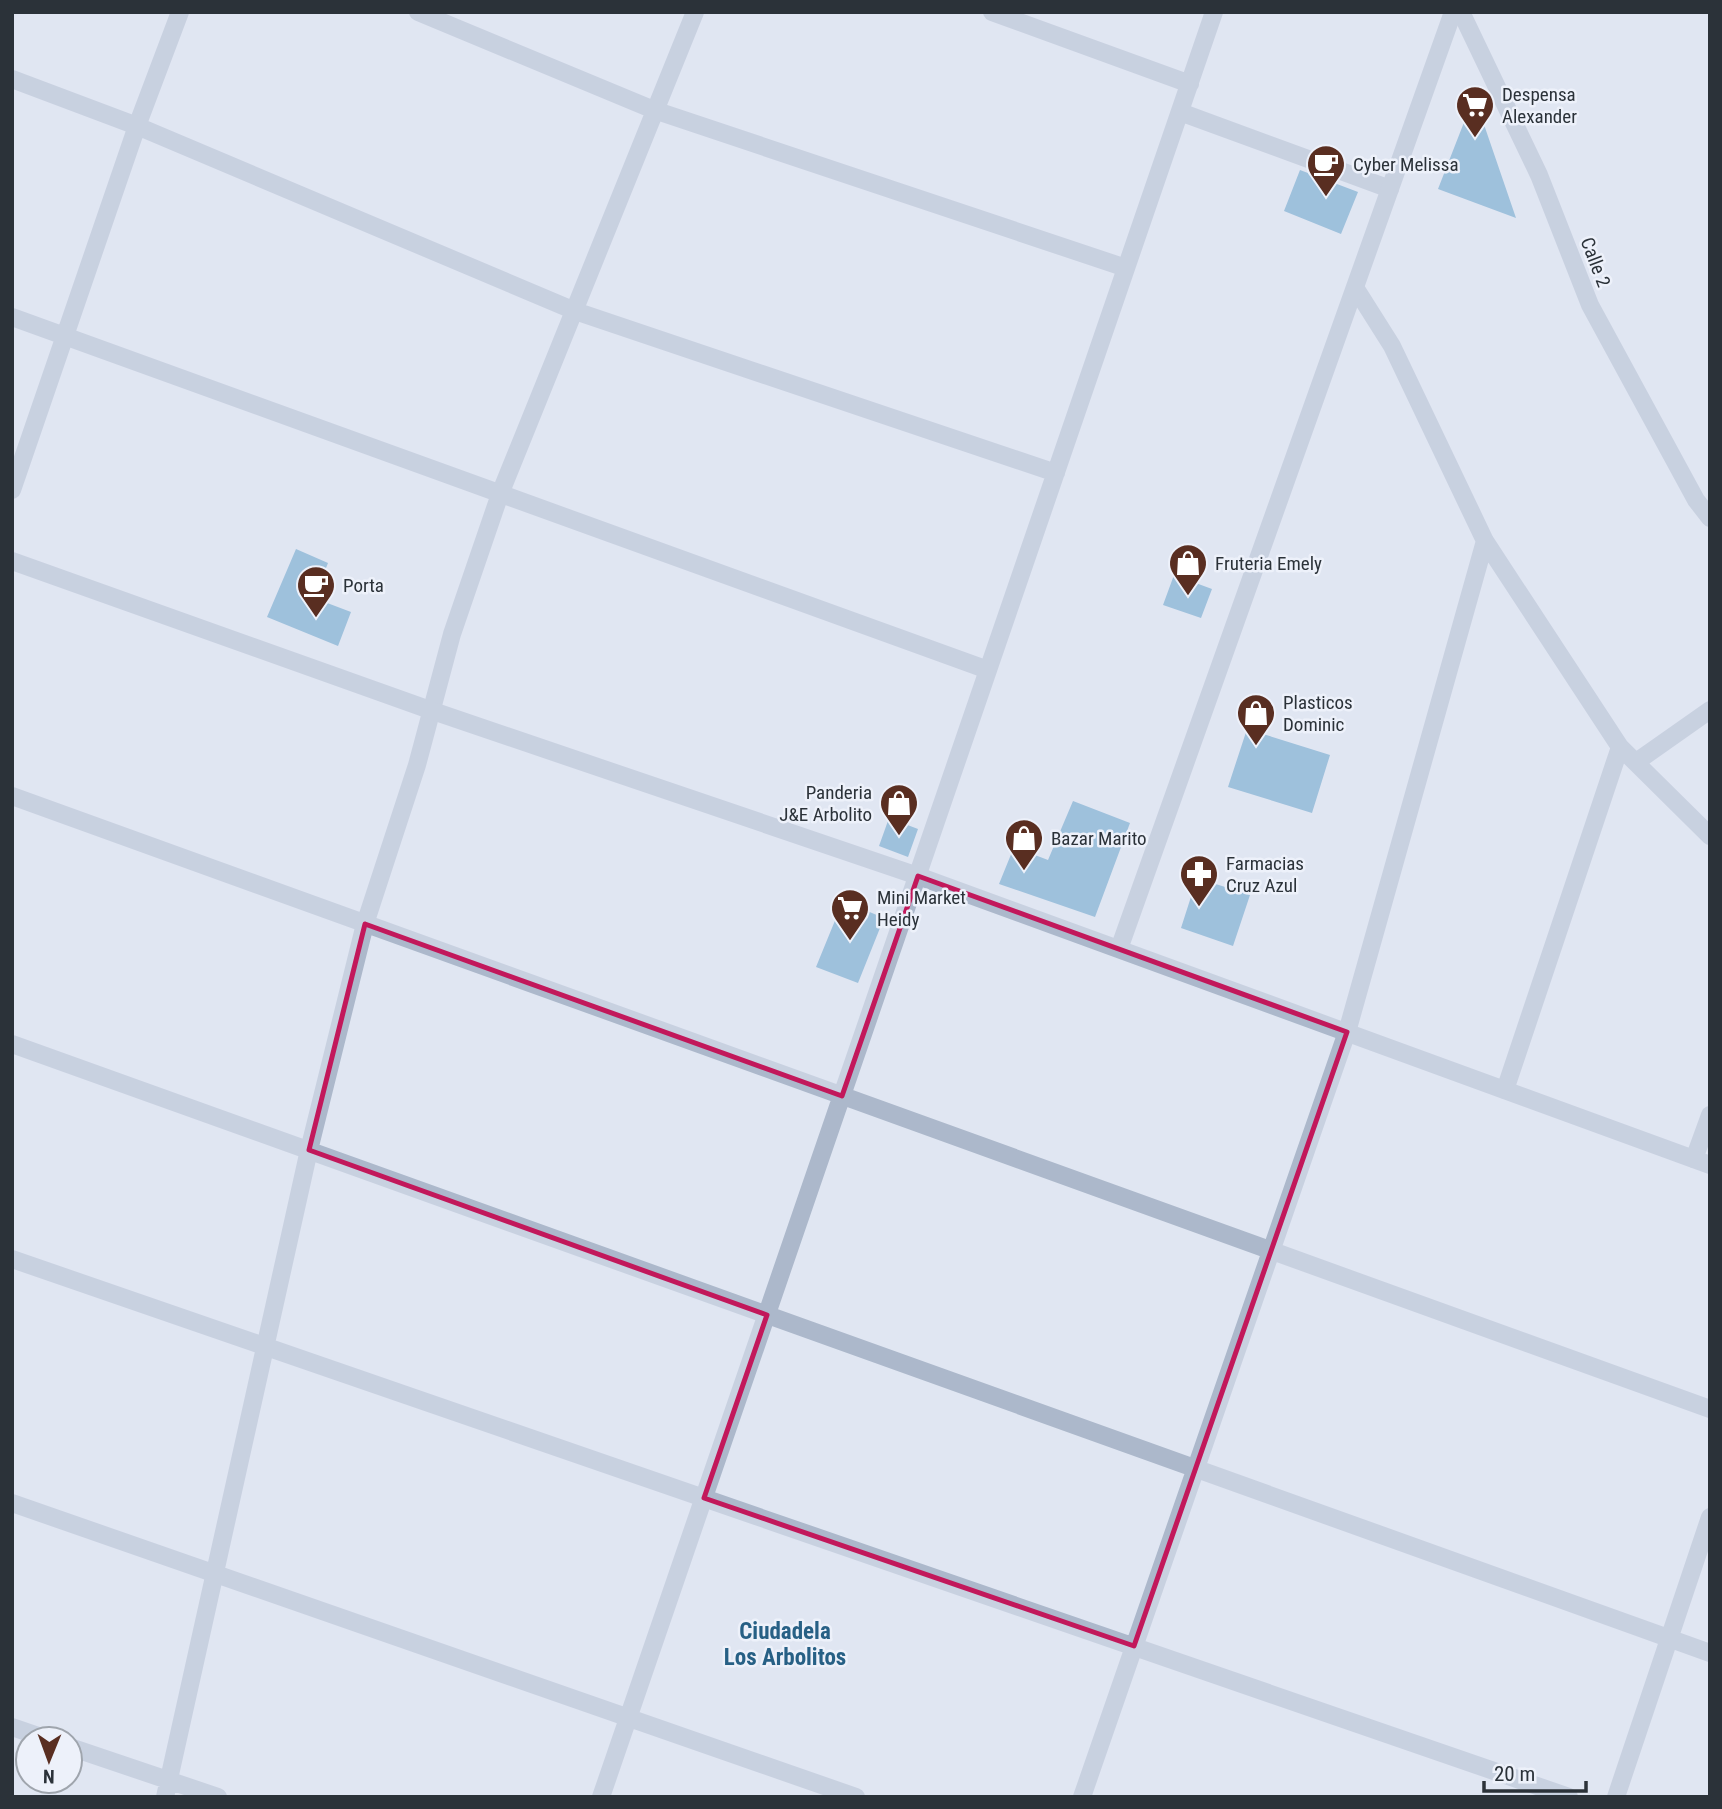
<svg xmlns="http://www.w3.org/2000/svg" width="1722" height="1809" font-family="'Roboto Condensed',sans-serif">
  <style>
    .building { fill: #4f94c1 }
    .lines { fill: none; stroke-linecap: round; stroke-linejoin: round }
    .minor { stroke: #acb8cb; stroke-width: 18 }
    .tertiary { stroke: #acb8cb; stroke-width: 18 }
    .marked { fill: none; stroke: #c2185b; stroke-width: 5; stroke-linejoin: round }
    .labels { text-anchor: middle; stroke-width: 5; stroke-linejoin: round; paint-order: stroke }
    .poi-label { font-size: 19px; fill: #2b3239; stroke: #edf1fa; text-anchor: start }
    .street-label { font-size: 19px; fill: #2b3239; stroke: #edf1fa }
    .quarter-label { font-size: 23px; font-weight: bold; fill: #276085; stroke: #edf1fa }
  </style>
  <rect width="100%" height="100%" fill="#e0e6f2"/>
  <!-- building -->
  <path class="building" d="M1470,107l9,3 37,108 -78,-29z
    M1300,170l58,22 -17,42 -57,-23z
    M296,549l32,14 -14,35 37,14 -13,34 -71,-29z
    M1174,575l38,14 -11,29 -38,-13z
    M1247,729l83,26 -18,58 -84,-26z
    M1073,801l57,22 -35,94 -96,-33 15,-37 34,13z
    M889,818l29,11 -10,28 -29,-11z
    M1197,878l53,17 -17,51 -52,-18z
    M843,901l41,17 -26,65 -42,-16z"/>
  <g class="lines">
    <!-- minor -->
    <path class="minor" d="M418,12l236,98 472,158
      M992,12l198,72
      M1461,12l78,163 51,130 106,195 14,18
      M12,79l125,47 438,185 481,162
      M1180,112l210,77
      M1356,289l36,57 93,195 135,206 90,89
      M12,317l976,353
      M12,490l125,-364 43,-114
      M1636,762l74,-52
      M12,796l1698,613
      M12,1044l1698,609
      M1505,1090l115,-343
      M1694,1159l16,-44
      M12,1259l1557,538
      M12,1503l844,294
      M12,1727l35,12
      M70,1747l148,50
      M165,1797l144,-647 56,-226 52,-159 35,-131 48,-140 195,-482
      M601,1797l613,-1785
      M1082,1797l265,-765 138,-491
      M1616,1797l94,-280"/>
    <!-- tertiary -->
    <path class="tertiary" d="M12,561l418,149 488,166 792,289
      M1119,949l334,-937"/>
  </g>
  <!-- marked area -->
  <path d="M0 0H1722V1809H0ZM918,876l429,156 -213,614 -430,-148 63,-183 -458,-165 56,-226 477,172z" fill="#e0e6f2" fill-opacity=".55" fill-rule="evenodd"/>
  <path class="marked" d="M918,876l429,156 -213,614 -430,-148 63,-183 -458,-165 56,-226 477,172z"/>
  <!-- icons -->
  <defs>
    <symbol id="supermarket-pin" viewBox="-11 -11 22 30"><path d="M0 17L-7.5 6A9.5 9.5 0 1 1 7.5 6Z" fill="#592e21" stroke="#edf1fa"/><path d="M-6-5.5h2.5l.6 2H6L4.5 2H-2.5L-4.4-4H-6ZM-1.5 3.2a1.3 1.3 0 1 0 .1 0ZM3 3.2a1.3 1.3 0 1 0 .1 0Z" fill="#fff"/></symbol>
    <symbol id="cafe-pin" viewBox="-11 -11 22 30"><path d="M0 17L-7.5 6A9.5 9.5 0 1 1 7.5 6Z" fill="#592e21" stroke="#edf1fa"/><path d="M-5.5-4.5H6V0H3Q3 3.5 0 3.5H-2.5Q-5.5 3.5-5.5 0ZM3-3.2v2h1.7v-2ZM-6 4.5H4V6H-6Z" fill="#fff"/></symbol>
    <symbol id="shop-pin" viewBox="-11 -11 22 30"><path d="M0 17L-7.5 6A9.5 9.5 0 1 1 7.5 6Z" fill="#592e21" stroke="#edf1fa"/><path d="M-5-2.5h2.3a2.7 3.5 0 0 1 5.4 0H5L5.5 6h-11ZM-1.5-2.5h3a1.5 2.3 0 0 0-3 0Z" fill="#fff"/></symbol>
    <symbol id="pharmacy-pin" viewBox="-11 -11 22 30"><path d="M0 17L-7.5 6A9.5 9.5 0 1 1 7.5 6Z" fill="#592e21" stroke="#edf1fa"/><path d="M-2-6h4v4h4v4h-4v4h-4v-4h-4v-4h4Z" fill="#fff"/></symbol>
  </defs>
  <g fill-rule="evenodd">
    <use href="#supermarket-pin" x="1453" y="83" width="44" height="60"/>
    <use href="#cafe-pin" x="1304" y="142" width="44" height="60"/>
    <use href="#shop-pin" x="1166" y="541" width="44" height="60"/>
    <use href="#cafe-pin" x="294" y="563" width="44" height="60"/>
    <use href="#shop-pin" x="1234" y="691" width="44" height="60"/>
    <use href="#shop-pin" x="877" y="781" width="44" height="60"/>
    <use href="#shop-pin" x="1002" y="816" width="44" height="60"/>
    <use href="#pharmacy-pin" x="1177" y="852" width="44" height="60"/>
    <use href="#supermarket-pin" x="828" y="886" width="44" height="60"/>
  </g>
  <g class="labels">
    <!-- poi labels -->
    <g class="poi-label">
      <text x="1502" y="101">Despensa<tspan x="1502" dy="22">Alexander</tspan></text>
      <text x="1353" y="171">Cyber Melissa</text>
      <text x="1215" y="570">Fruteria Emely</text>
      <text x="343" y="592">Porta</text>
      <text x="1283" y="709">Plasticos<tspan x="1283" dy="22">Dominic</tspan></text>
      <text x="872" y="799" text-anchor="end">Panderia<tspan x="872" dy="22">J&amp;E Arbolito</tspan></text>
      <text x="1051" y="845">Bazar Marito</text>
      <text x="1226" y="870">Farmacias<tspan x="1226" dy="22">Cruz Azul</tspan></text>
      <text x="877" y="904">Mini Market<tspan x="877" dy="22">Heidy</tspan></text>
    </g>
    <!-- street labels -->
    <g class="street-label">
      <text transform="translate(1596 262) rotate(69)" y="7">Calle 2</text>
    </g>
    <!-- quarter labels -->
    <g class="quarter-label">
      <text x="785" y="1639">Ciudadela<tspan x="785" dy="26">Los Arbolitos</tspan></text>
    </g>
  </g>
  <!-- border -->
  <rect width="1722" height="1809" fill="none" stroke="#2b3239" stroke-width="28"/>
  <!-- north arrow -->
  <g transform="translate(49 1760) rotate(181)"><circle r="33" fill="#edf1fa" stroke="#9fa5ad" stroke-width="2"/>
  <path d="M0-5L12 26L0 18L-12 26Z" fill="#592e21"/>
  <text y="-10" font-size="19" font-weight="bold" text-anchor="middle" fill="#2b3239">N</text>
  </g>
  <!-- scale -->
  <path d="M1484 1781v10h102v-10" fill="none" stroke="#2b3239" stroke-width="3.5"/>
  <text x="1494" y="1781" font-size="21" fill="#2b3239" stroke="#edf1fa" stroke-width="5" paint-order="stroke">20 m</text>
</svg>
